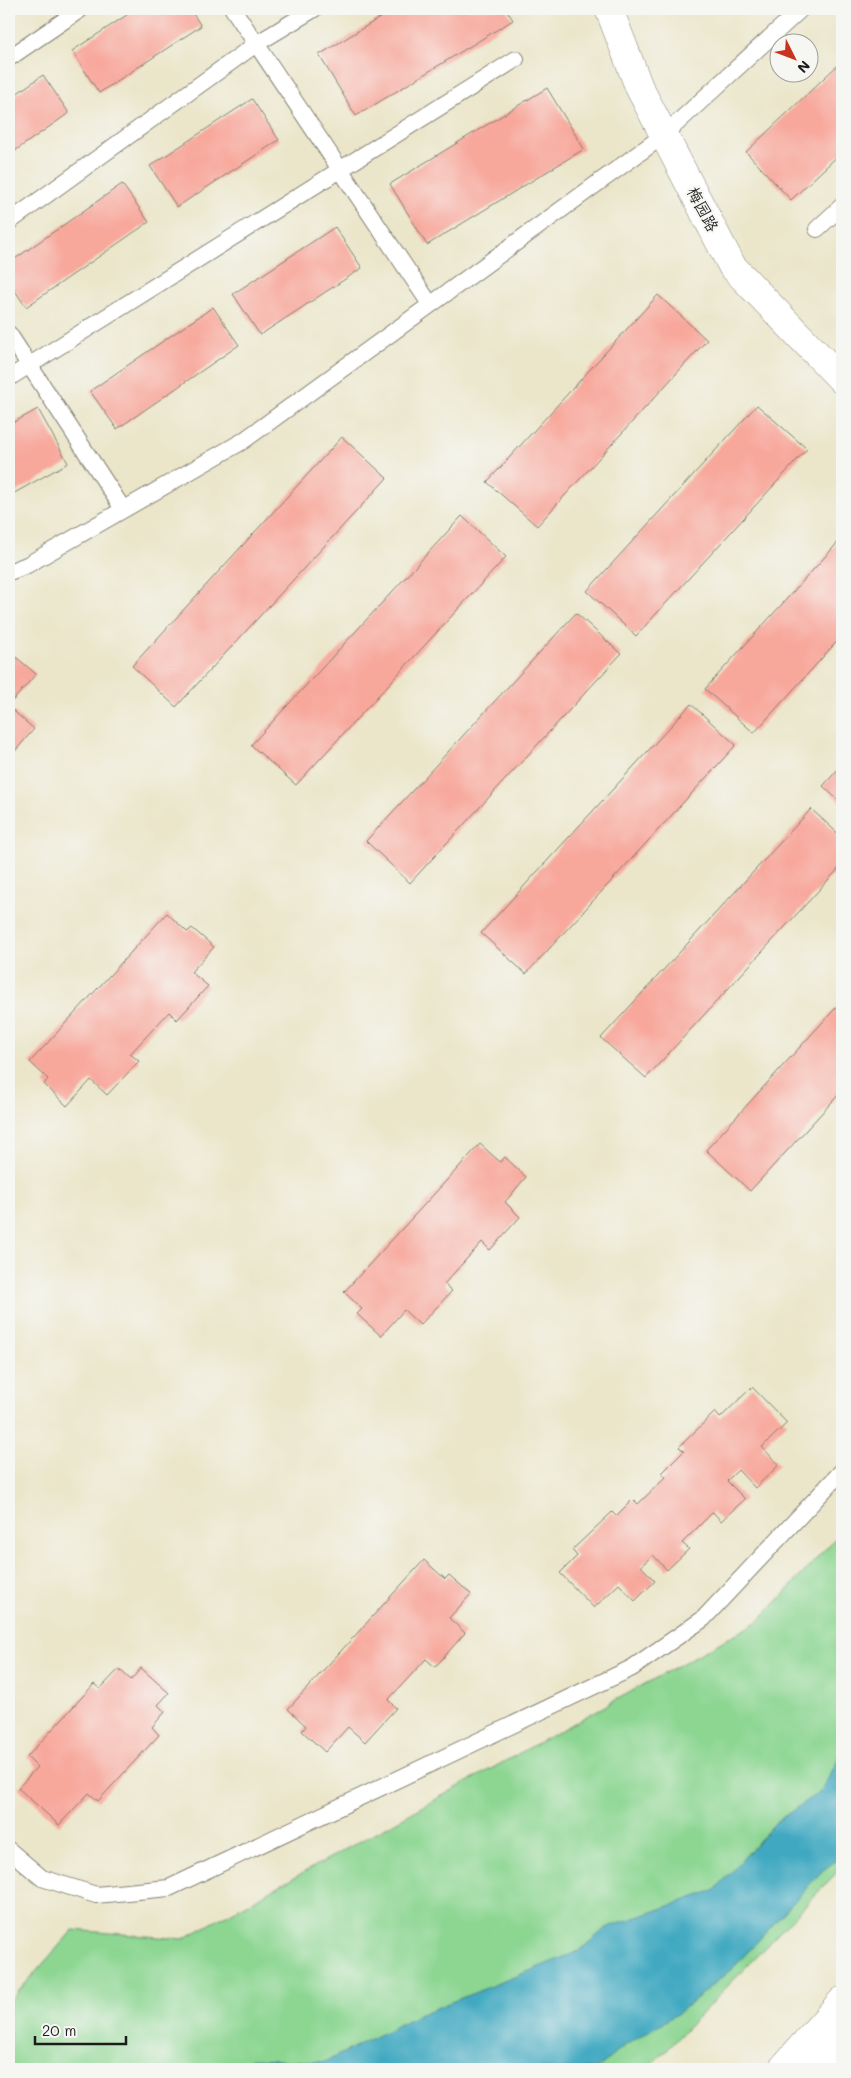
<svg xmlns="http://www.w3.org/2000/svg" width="851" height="2078" font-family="Mali,'LXGW WenKai TC',sans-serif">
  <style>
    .green { fill: #8cd692; stroke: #547957 }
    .water { fill: #41a9c1; stroke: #2e626e }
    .building { fill: #f8a79b }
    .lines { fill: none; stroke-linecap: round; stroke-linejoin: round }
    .lane-casing { stroke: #848173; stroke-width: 18 }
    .secondary-casing { stroke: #848173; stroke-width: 29 }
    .primary-casing { stroke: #848173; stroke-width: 29 }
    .highway-casing { stroke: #848173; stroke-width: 29 }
    .lane { stroke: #fff; stroke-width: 16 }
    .secondary { stroke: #fff; stroke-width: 28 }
    .primary { stroke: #fff; stroke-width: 28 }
    .highway { stroke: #fff; stroke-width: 28 }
    .labels { text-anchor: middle; stroke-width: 4; stroke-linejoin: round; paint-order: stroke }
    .street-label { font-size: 16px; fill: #1c1c1c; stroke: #f6f6f2 }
  </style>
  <rect width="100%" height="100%" fill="#f6f6f2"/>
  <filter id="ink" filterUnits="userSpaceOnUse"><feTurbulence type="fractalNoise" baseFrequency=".02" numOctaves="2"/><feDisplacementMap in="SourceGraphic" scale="10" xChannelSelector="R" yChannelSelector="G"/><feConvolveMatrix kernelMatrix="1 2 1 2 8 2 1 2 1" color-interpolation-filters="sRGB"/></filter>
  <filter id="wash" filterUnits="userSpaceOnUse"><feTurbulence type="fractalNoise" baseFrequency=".0096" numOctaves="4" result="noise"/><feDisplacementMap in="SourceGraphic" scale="20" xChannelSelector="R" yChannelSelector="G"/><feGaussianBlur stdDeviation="1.12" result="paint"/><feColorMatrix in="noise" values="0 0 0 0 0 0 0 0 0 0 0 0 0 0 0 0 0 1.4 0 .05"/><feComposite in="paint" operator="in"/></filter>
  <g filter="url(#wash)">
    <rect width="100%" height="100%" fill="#ebe6ca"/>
    <!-- green -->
    <path class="green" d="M842,1531v336l-194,202h-639v-67l64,-72 110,9 576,-318z"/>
    <!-- water -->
    <path class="water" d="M842,1752v104l-20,15 -88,96 -54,45 -56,34 -27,23h-359l13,-10 74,3 91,-46 163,-65 27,-23 109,-38 61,-68 46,-32z"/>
    <g id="blocks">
      <!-- building -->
      <path class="building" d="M136,9h54l11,17 -102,67 -27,-42z
        M394,9h112l7,11 -157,96 -37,-61z
        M842,61v91l-51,48 -45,-48z
        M43,75l26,38 -60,42v-56z
        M547,88l37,61 -157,96 -37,-61z
        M252,99l27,41 -102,67 -27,-41z
        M122,184l27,38 -123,85 -17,-25v-19z
        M335,227l27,41 -102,67 -27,-41z
        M658,295l49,45 -170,186 -50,-44z
        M213,307l26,38 -122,84 -27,-38z
        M757,405l50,44 -171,187 -49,-45z
        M38,409l30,54 -59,33v-71z
        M342,437l45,41 -211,229 -44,-41z
        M462,516l44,41 -210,228 -45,-40z
        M842,538v98l-88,97 -49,-44z
        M576,613l45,41 -211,229 -44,-42z
        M9,651l27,23 -27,31z
        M691,704l45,41 -210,229 -45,-41z
        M9,707l25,22 -25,29z
        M842,765v39l-19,-18z
        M811,809l31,28v28l-196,213 -45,-40z
        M167,913l20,19 5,-4 22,19 -23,25 17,14 -31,34 -8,-8 -39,42 9,7 -32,34 -16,-15 -24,26 -23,-22 4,-5 -18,-17z
        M842,1001v90l-92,100 -44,-41z
        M480,1144l20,18 5,-5 21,20 -21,25 15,15 -30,33 -8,-8 -38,42 8,7 -32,34 -16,-15 -23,26 -24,-22 5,-5 -18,-17z
        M752,1387l35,36 -25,24 17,18 -24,23 -17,-18 -11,11 18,18 -24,22 -8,-9 -31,31 7,6 -22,21 -14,-15 -12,11 14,15 -20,20 -16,-17 -25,24 -34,-35 17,-17 -5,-6 40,-38 4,4 17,-17 5,5 28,-27 -4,-4 22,-22 -5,-4 36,-35 5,6z
        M424,1560l21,19 4,-4 22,19 -22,24 16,15 -30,34 -9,-8 -38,41 8,8 -31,34 -17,-15 -23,25 -23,-21 4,-5 -18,-17z
        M141,1668l28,25 -11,12 7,7 -13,15 7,8 -61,66 -9,-8 -30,32 -41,-37 19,-21 -10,-10 67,-73 6,5 19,-20 12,11z"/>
    </g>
  </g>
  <g filter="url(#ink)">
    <use href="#blocks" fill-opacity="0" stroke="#848173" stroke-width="1"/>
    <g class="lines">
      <defs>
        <path id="lane" d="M233,9l197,295
          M9,58l72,-49
          M9,222l247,-178 58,-35
          M817,229l25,-23
          M9,334l114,175
          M9,378l507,-319
          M9,572l18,-7 216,-124 421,-306 137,-126
          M9,1850l33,28 54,17 73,-7 463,-220 71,-49 139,-148"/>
        <path id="secondary" d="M609,9l30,78 93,179 110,114"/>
        <path id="primary" d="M782,2069l60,-68"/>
        <path id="highway" d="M812,2069l30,-30"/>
      </defs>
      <!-- lane casing -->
      <use href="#lane" class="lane-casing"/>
      <!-- secondary casing -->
      <use href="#secondary" class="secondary-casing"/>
      <!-- primary casing -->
      <use href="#primary" class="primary-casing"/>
      <!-- highway casing -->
      <use href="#highway" class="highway-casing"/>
      <!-- lane -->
      <use href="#lane" class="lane"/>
      <!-- secondary -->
      <use href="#secondary" class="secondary"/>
      <!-- primary -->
      <use href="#primary" class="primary"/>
      <!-- highway -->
      <use href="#highway" class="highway"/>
    </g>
  </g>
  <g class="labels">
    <!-- street labels -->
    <g class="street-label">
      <text transform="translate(703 209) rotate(62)" y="6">梅园路</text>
    </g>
  </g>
  <!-- margin -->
  <rect width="851" height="2078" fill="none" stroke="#f6f6f2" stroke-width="30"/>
  <!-- north arrow -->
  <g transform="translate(794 58) rotate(132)"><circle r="24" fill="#f6f6f2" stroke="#9f9f9c"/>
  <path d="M0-4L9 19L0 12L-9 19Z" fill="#c8321e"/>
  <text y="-8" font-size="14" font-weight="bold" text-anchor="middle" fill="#1c1c1c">N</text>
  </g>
  <!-- scale -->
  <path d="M35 2036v8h91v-8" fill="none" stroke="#1c1c1c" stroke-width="2.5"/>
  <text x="42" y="2036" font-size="15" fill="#1c1c1c" stroke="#f6f6f2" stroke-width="4" paint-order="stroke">20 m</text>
</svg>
